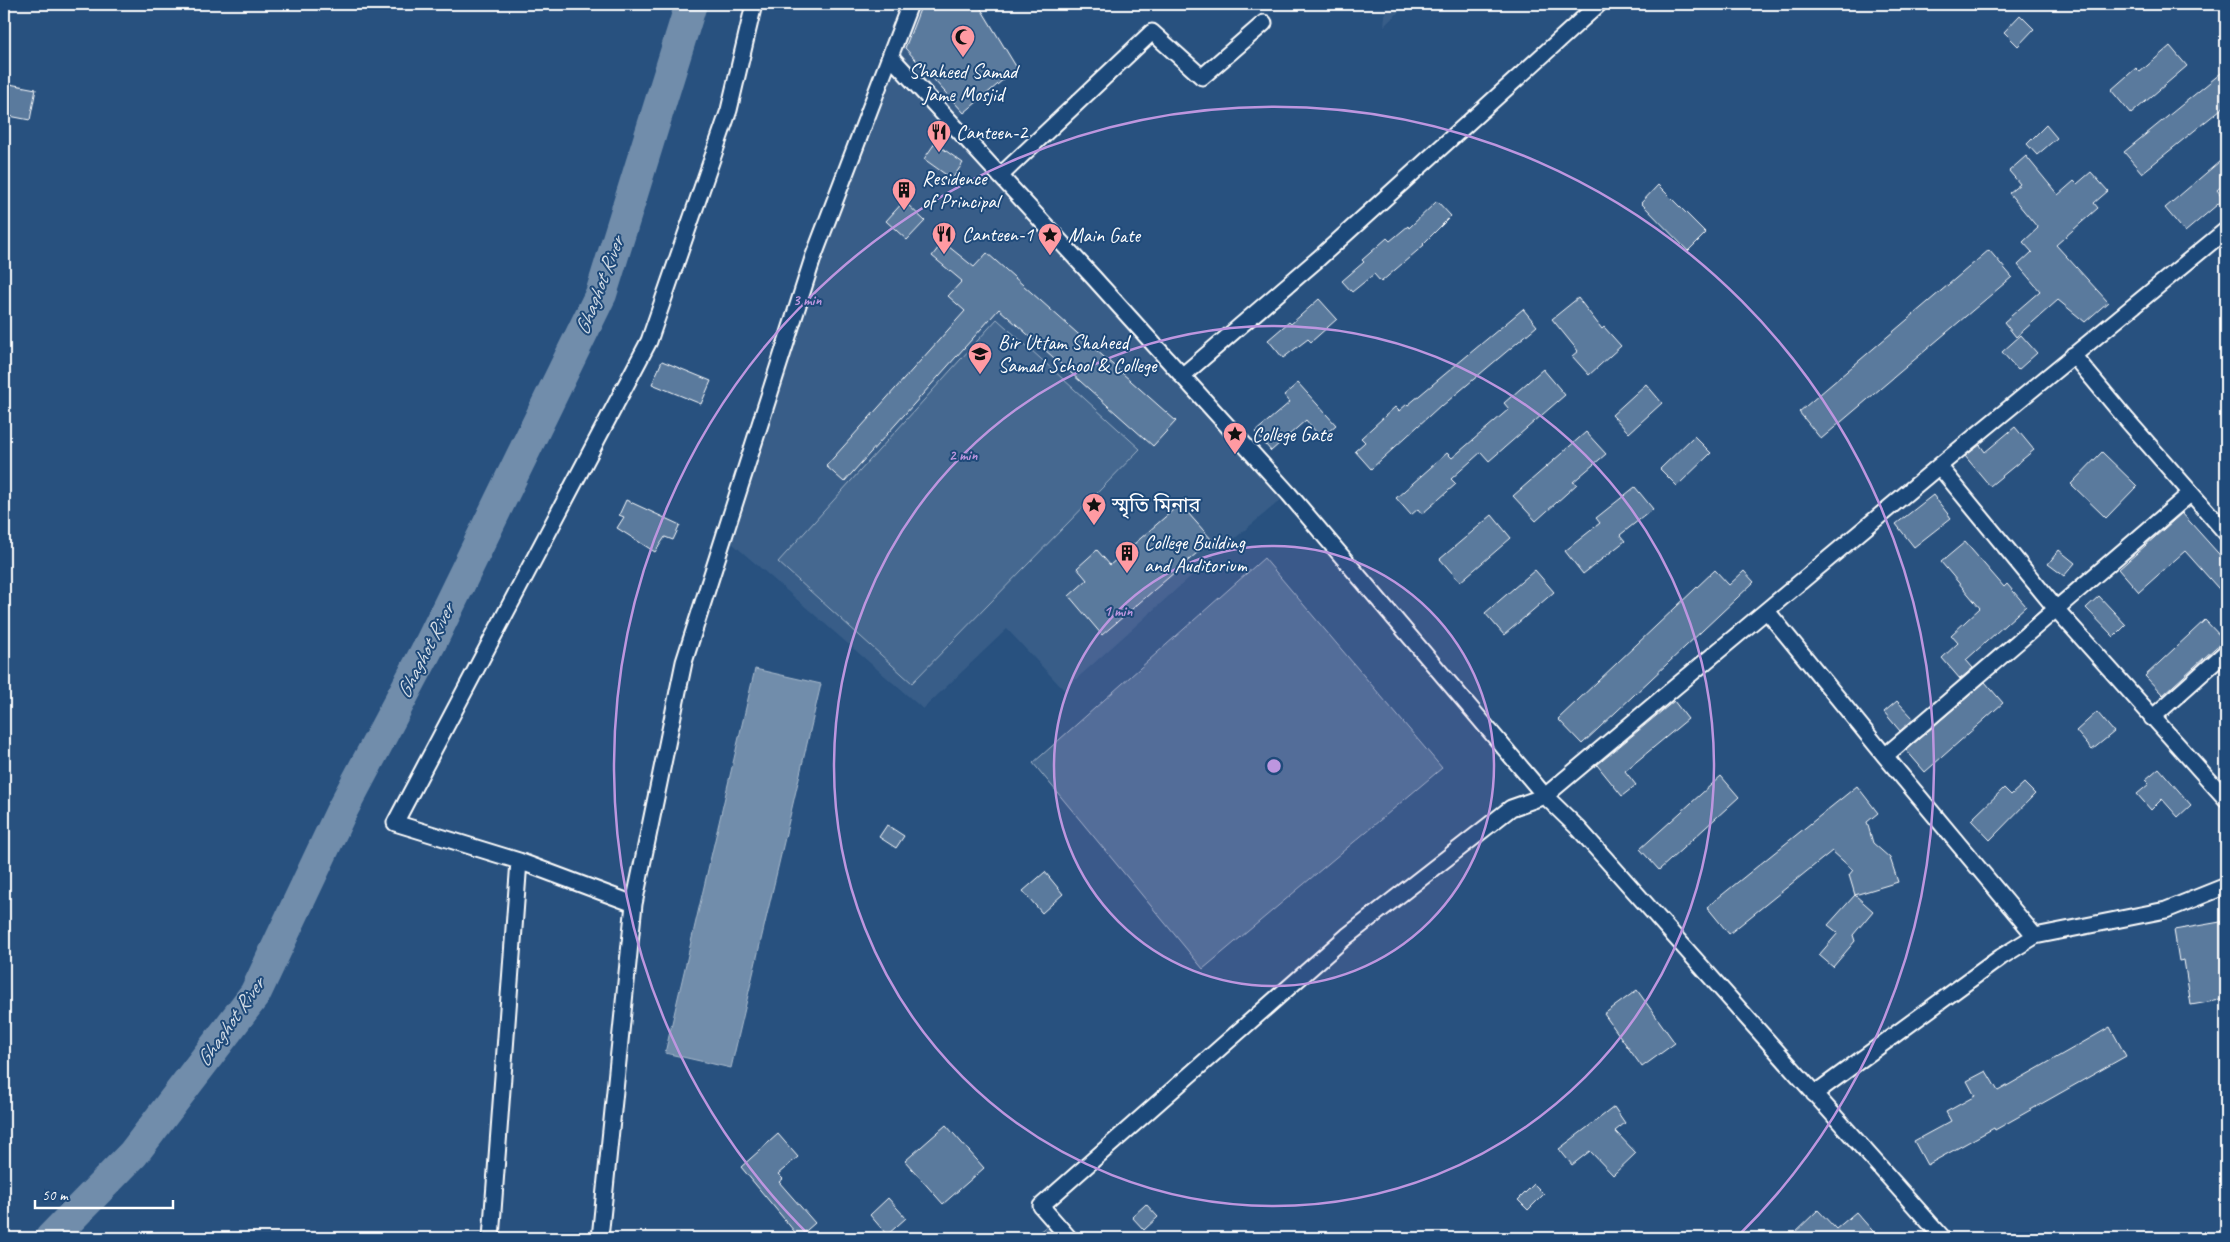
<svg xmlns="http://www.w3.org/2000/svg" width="2230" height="1242" font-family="Caveat,'Noto Sans Bengali',sans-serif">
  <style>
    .built { fill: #375d88 }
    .green { fill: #446890; stroke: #a2b4c8 }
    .water { fill: #718dab; stroke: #aabbcd }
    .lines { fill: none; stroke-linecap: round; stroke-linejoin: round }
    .river { stroke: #718dab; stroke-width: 32 }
    .building { fill: #5a7a9d; stroke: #fff }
    .street-casing { stroke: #fff; stroke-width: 19 }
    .street { stroke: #1f4a7a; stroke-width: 15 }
    .ring { fill: none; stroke: #bd96df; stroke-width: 2.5 }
    .labels { text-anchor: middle; stroke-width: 4; stroke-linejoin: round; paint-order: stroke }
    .poi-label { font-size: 20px; fill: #fff; stroke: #1f4a7a; text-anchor: start }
    .water-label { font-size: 21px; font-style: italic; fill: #d4dde6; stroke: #1f4a7a }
    .centre { fill: #bd96df; stroke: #1f4a7a; stroke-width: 2.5 }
    .ring-label { font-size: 15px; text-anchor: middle; font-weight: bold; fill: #bd96df; stroke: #1f4a7a; stroke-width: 4; stroke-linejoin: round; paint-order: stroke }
  </style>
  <rect width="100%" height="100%" fill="#28517f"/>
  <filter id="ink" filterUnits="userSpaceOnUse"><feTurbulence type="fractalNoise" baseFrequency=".02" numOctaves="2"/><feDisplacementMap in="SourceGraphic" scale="10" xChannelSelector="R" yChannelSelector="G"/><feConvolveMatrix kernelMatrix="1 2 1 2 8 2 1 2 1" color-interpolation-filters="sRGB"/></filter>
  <g filter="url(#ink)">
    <!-- built -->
    <path class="built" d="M910,4h70l37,63 -64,55 336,371 -81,68 -144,129 -57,-61 -84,80 -197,-171 88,-280z
      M1386,4h21l-23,22z"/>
    <!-- green -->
    <path class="green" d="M997,319l143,130 -228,234 -134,-121z
      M1264,558l178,210 -239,201 -170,-206z
      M1047,1226l11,12h-27z"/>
    <!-- water -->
    <path class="water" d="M755,669l66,15 -90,384 -66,-15z"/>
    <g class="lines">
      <!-- river -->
      <path class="river" d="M51,1238l82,-84 122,-160 85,-180 91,-172 170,-348 90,-290"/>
    </g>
    <!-- building -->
    <path class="building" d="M922,4h56l39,64 -53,45 -59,-65z
      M2020,15l14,14 -16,17 -14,-14z
      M2170,46l17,20 -56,48 -20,-24 25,-22 4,4z
      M2226,69v36l-84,68 -18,-21z
      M4,83l32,6 -6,31 -26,-5z
      M2046,125l11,13 -20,17 -10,-11z
      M935,143l28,20 -11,16 -28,-20z
      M2026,156l32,39 16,-14 3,3 14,-12 17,19 -14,12 4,5 -42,37 52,57 -23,20 -27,-22 -42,37 -12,-15 36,-31 -22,-26 14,-13 -9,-10 15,-14 -29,-35 11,-9 -11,-13z
      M2226,156v26l-9,8 7,9 -39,33 -20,-24z
      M1658,185l48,48 -18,18 -47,-48z
      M904,201l21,20 -18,19 -21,-19z
      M1437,201l14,15 -28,28 1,1 -43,37 -7,-8 -22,18 -10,-11 22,-19 -2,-2 25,-22 3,3 18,-15 1,2z
      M943,242l31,25 13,-14 189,168 -23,25 -154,-137 -155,173 -18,-16 139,-155 -17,-15 14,-15 -30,-25z
      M1989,250l23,27 -191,162 -22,-27z
      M1578,298l24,31 2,-2 17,19 -32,29 -17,-19 6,-5 -26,-32z
      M1319,299l18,20 -26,23 -3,-3 -25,19 -15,-18 21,-18 2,2z
      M1523,309l14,17 -95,80 -1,-1 -70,64 -16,-18 10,-9 -4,-4 34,-31 4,4 8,-7 1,1z
      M2021,335l16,18 -19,17 -16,-18z
      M662,361l49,20 -10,23 -49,-20z
      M1543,369l22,26 -76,66 -8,-9 -30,27 5,5 -34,30 -4,-5 -7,6 -15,-17 51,-45 5,5 57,-49 -5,-6z
      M1298,383l38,42 -15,13 -15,-18 -35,31 -16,-19 35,-30 -6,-7z
      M1646,384l16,19 -33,30 -17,-18z
      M2015,427l19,23 -44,36 -25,-30 15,-11 5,7z
      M1586,432l20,22 -33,28 4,2 -41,37 -23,-25z
      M1694,436l17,17 -34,33 -17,-17z
      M2102,452l35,34 -31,32 -35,-34z
      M1635,487l18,22 -33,26 5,6 -42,33 -18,-23 35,-28 -4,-5z
      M1933,495l18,23 -37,29 -18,-23z
      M626,500l54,25 -7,15 -8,-3 -10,15 -38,-24 7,-11 -5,-2z
      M1180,504l32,36 -110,95 -33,-39 18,-16 -10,-12 20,-18 13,15z
      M2182,513l44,49v35l-41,-46 -46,41 -20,-23z
      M1492,515l19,23 -51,44 -20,-23z
      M1965,542l39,45 3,-3 19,22 -60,54 7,8 -13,11 -18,-21 16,-15 -7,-8 29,-27 -39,-46z
      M2059,550l16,13 -11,13 -16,-12z
      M1535,570l19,22 -50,43 -19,-22z
      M1715,570l14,15 15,-14 10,11 -172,162 -24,-25z
      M2099,596l27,29 -12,12 -28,-29z
      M2205,620l19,20 -61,55 -18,-19z
      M1985,682l18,21 -78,69 -19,-22z
      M1674,701l14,18 -63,52 11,14 -14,11 -25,-31z
      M1897,701l17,18 -14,12 -16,-19z
      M2097,712l17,20 -22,18 -16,-19z
      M2159,768l32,37 -13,12 -16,-18 -11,11 -14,-16 12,-10 -4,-4z
      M1721,776l18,21 -80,73 -19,-21z
      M2024,783l11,11 -45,46 -19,-20 33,-32 7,7z
      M1857,786l21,27 -11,9 6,21 17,15 8,24 -43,13 18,16 -20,24 2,6 -22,26 -14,-12 19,-22 -10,-8 27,-30 -6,-20 4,-5 -21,-19 -103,83 -22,-27z
      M887,825l17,11 -8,12 -17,-11z
      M1045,872l18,22 -21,19 -19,-22z
      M2226,921v78l-35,6 -7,-45 -5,1 -5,-31z
      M1637,990l38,53 -33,24 -38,-53z
      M2110,1027l16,29 -131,74 -1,-2 -67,37 -13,-24 37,-20 -5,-9 29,-16 -8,-15 19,-10 12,20z
      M1614,1107l11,16 -10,8 21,22 -23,22 -23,-24 -18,14 -13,-16z
      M946,1125l38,43 -41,36 -38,-43z
      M778,1134l20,23 -20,17 5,5 -4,3 36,41 -16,14 -58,-70z
      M1534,1184l10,10 -16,16 -10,-10z
      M888,1198l18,20 -19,17 -17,-20z
      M1146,1204l12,13 -14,13 -12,-13z
      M1818,1210l18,19 20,-17 23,26h-90z"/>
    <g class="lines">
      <defs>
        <path id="street" d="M891,57l202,220 196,217 256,302 34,33 364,409
          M1000,176l152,-144 50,45 62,-54
          M2073,355l54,65 99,113
          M1182,376l136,-117 281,-255
          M1939,466l118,144 169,189
          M1767,611l118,145 150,180
          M2152,718l74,-66
          M1885,756l306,-263
          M519,861l115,43
          M1814,1094l187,-137 34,-21 131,-26 60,-24
          M491,1238l28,-377 -124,-38 254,-482 80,-231 25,-106
          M600,1238l34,-334 50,-242 129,-404 97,-254
          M1069,1238l-28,-32 306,-270 164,-128 34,-12 394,-330 287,-236"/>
      </defs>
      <!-- street casing -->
      <use href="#street" class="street-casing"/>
      <!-- street -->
      <use href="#street" class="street"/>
    </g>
  </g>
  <!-- distance rings -->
  <circle cx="1274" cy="766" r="220" fill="#bd96df" fill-opacity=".12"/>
  <g class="ring">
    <circle cx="1274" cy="766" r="220"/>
    <circle cx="1274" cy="766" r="440"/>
    <path d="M811 1237A660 660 0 1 1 1737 1237"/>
  </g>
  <!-- icons -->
  <defs>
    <symbol id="mosque-pin" viewBox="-11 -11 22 30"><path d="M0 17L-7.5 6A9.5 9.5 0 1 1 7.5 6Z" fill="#ff9aa2" stroke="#1f4a7a"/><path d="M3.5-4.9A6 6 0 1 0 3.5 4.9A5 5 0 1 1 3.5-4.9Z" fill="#111"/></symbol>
    <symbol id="restaurant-pin" viewBox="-11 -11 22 30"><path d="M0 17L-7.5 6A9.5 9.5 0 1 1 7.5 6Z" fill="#ff9aa2" stroke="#1f4a7a"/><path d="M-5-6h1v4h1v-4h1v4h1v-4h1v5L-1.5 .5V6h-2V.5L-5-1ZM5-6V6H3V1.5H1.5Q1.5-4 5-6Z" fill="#111"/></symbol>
    <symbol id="building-pin" viewBox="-11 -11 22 30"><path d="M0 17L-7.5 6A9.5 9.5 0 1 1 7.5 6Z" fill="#ff9aa2" stroke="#1f4a7a"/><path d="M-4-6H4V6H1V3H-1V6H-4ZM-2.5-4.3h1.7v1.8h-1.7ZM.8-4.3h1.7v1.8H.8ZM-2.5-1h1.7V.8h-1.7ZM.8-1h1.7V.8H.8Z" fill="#111"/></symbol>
    <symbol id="sight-pin" viewBox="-11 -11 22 30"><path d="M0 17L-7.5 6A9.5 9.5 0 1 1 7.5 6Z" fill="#ff9aa2" stroke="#1f4a7a"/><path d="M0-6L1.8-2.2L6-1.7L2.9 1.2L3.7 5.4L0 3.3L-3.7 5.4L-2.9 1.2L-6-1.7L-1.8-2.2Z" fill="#111"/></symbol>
    <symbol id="university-pin" viewBox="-11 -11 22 30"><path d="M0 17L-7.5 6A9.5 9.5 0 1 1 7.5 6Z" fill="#ff9aa2" stroke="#1f4a7a"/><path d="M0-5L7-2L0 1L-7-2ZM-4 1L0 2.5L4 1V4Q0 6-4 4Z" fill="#111"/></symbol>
  </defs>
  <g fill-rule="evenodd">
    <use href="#mosque-pin" x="949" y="23" width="28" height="38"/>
    <use href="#restaurant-pin" x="925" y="118" width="28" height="38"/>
    <use href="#building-pin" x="890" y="176" width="28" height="38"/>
    <use href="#restaurant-pin" x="930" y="220" width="28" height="38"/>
    <use href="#sight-pin" x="1036" y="221" width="28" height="38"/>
    <use href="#university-pin" x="966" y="340" width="28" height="38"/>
    <use href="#sight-pin" x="1221" y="420" width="28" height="38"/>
    <use href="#sight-pin" x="1080" y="491" width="28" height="38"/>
    <use href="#building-pin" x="1113" y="539" width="28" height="38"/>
  </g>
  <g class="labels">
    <!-- poi labels -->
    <g class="poi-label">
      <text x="963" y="78" text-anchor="middle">Shaheed Samad<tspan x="963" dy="23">Jame Mosjid</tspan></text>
      <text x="956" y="139">Canteen-2</text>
      <text x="922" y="185">Residence<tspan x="922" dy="23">of Principal</tspan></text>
      <text x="962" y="241">Canteen-1</text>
      <text x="1068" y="242">Main Gate</text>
      <text x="998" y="349">Bir Uttam Shaheed<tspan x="998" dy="23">Samad School &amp; College</tspan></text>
      <text x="1252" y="441">College Gate</text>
      <text x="1112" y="512">স্মৃতি মিনার</text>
      <text x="1144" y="549">College Building<tspan x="1144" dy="23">and Auditorium</tspan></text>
    </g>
    <!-- water labels -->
    <g class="water-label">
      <text transform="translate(599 286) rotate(-69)" y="7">Ghaghot River</text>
      <text transform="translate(425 651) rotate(-63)" y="7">Ghaghot River</text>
      <text transform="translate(230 1022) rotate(-55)" y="7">Ghaghot River</text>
    </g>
  </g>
  <circle cx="1274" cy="766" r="8" class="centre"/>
  <g class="ring-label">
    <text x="807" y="305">3 min</text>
    <text x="963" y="460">2 min</text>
    <text x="1118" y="616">1 min</text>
  </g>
  <!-- margin -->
  <rect width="2230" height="1242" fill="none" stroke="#1f4a7a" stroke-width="20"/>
  <rect x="10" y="10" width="2210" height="1222" fill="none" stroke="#fff" stroke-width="2" filter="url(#ink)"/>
  <!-- scale -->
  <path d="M35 1200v8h138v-8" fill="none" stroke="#ffffff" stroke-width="2.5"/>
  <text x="42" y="1200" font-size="15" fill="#ffffff" stroke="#1f4a7a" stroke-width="4" paint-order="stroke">50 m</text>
</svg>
